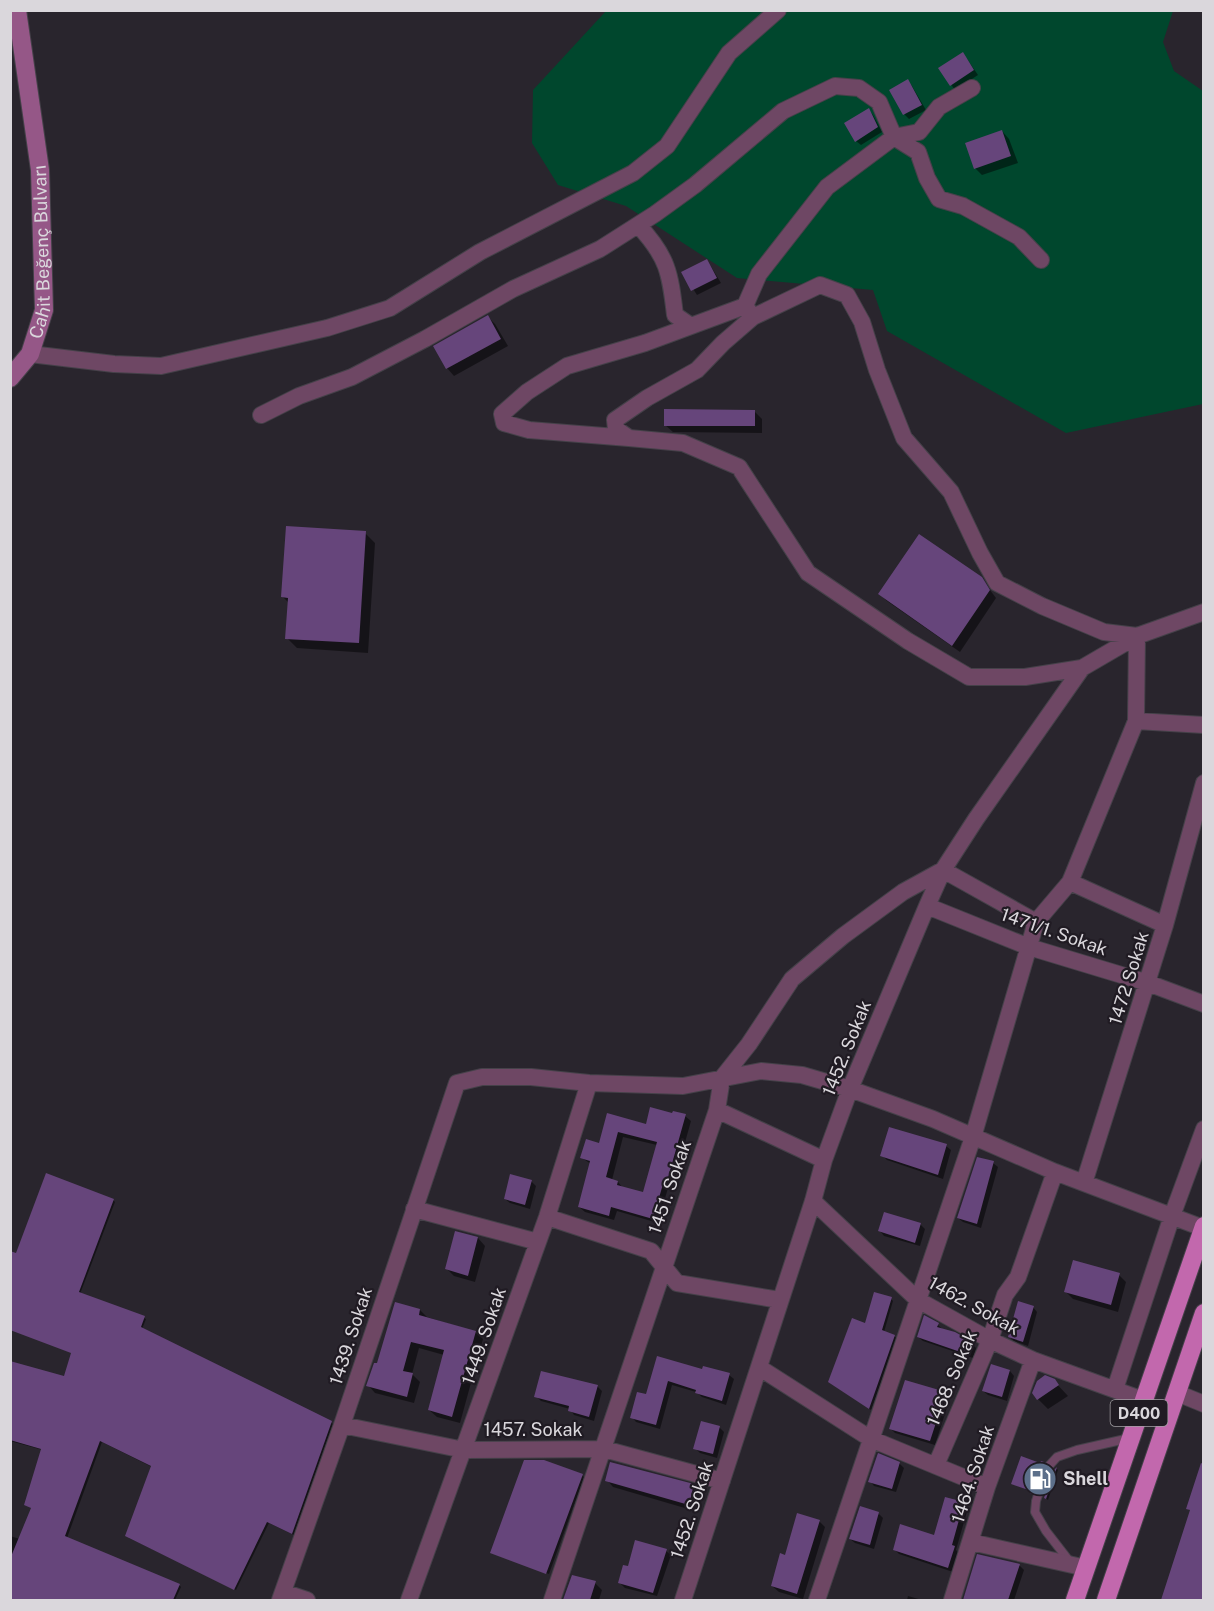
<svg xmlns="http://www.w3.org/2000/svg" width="1214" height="1611" font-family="'Public Sans',sans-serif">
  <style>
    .green { fill: #00472d }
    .shadow { fill: #0007; fill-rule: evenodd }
    .building { fill: #66457b; fill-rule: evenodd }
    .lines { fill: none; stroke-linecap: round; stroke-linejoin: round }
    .service-casing { stroke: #454149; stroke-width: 10 }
    .minor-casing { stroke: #454149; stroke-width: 18 }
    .secondary-casing { stroke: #454149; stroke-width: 20 }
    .trunk-casing { stroke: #454149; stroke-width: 20 }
    .service { stroke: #6e4764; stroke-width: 8 }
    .minor { stroke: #6e4764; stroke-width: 16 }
    .secondary { stroke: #955787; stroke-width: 18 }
    .trunk { stroke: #c268ad; stroke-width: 18 }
    .labels { text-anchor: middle; stroke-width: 4.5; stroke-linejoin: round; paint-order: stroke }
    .shield { fill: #201b23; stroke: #a29fa4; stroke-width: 1.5 }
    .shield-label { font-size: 16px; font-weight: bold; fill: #dad7dc }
    .street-label { font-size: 18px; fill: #dad7dc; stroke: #201b23 }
    .poi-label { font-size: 18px; font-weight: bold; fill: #dad7dc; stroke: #201b23; text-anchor: start }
  </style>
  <rect width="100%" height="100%" fill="#29252d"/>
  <!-- green -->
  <path class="green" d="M606,11h567l-10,31 11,29 29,20v313l-137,29 -179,-102 -14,-41 -136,-12 -111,-72 -68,-21 -26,-42 1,-53z"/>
  <!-- shadow -->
  <path class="shadow" d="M967,59l11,16 -23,15 -15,-21z
    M908,81l4,5 14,24 -17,9 -4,-4 -14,-25z
    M869,110l4,5 9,17 -21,13 -5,-4z
    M1002,131l7,8 9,24 -36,12 -7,-7z
    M707,260l14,23 -24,12 -14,-22z
    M488,317l7,7 13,22 -54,30 -7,-8z
    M754,411l8,8v14l-89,-1 -8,-7z
    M365,533l10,10 -7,110 -71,-5 -10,-10 2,-35 -6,-6z
    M981,578l15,20 -36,54 -73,-51 -7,-7z
    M608,1115l39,10 38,-9 6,5 -19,68 -4,-1 -10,35 -41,-12 -3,9 -29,-8 -6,-5 12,-43 -9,-6 18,-13zM623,1137l34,8 -13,48 -21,-5 -5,-6 -6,-2z
    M946,1146l5,4 -8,29 -56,-19 -5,-5z
    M993,1163l5,4 -17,61 -18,-6 -5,-4z
    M531,1181l5,5 -6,23 -20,-6 -5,-4z
    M113,1200l2,2 -35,92 64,24 2,1 -4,10 191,95 -39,111 -25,-12 -33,67 -107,-52 23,-71 -50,-25 -35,96 112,47 2,2 -6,13h-165v-64l10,3 13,-30 -7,-4 17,-55 -33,-9v-79l55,16 7,-25 -55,-98z
    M920,1224l5,5 -5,17 -36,-10 -4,-5z
    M456,1233l22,5 7,8 -10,36 -21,-6 -7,-7z
    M1119,1275l7,7 -8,30 -45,-13 -8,-8z
    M891,1299l2,2 -9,31 13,6 -26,72 -39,-26 34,-59z
    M1033,1307l4,5 -9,34 -14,-5 -5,-5z
    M420,1310l7,7 48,15 8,7 -23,84 -23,-6 -8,-7 15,-55 -25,-7 -7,26 8,8 -6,21 -39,-10 -7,-8 10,-20z
    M938,1325l4,4 30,15 4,4 -3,10 -50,-17 -5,-4z
    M658,1358l45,13 26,4 5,4 -8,26 -24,-8 -6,-5 -24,-7 -12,44 -24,-7 -4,-5 15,-21z
    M992,1366l18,5 4,5 -7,25 -19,-6 -5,-4z
    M1054,1381l14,15 -20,13 -10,-10z
    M597,1386l5,5 -8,30 -20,-6 -4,-6 -29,-8 -5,-5z
    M945,1393l5,5 -15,47 -40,-12 -4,-4z
    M702,1423l18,5 4,4 -7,26 -17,-5 -5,-5z
    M611,1463l83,23 6,6 -5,19 -82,-24 -6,-7z
    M899,1463l5,5 -8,24 -22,-6 -4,-5z
    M1043,1463l3,3 -12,30 -2,-4 -19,-8z
    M1201,1468l3,1v131h-42l29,-89 -3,-3z
    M1057,1469l1,1 -10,30 -3,-2 9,-26z
    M582,1476l2,1 -35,97 -57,-21z
    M946,1499l18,5 4,4 -12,42 2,2 -5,20 -54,-18 -4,-4 41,-13z
    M879,1514l4,4 -9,31 -19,-6 -5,-4z
    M819,1521l6,6 -22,72 -24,-7 -7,-6 14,-29z
    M666,1551l5,4 -14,41 -32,-8 -5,-5z
    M978,1556l42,10 4,4 -10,30h-51z
    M573,1577l22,6 7,7 -3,10h-35z
    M908,1596l14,4h-15z"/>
  <!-- building -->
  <path class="building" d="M963,52l11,18 -24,16 -12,-18z
    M908,79l14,26 -19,10 -14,-25z
    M869,108l9,19 -23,15 -11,-19z
    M1002,130l9,26 -37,13 -9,-26z
    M707,259l10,19 -26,13 -10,-19z
    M488,315l13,24 -55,30 -13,-23z
    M664,409l91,1v16h-91z
    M286,526l80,5 -7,112 -74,-4 3,-41 -7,-1z
    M919,534l63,43 8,13 -38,56 -74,-52z
    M650,1107l22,6 1,-2 13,3 -20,71 -3,-1 -10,35 -42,-12 -2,9 -31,-9 12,-46 -10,-3 6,-19 13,4 8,-30 39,11zM618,1132l39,10 -14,50 -26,-7 1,-4 -12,-4z
    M889,1127l58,17 -9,31 -58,-19z
    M977,1157l17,4 -17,63 -20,-6z
    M46,1173l68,26 -35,93 66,24 -4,11 191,94 -40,113 -25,-12 -33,68 -109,-54 26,-70 -51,-25 -35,95 115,48 -7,16h-163v-41l21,-51 -7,-3 17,-56 -31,-9v-79l54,15 7,-23 -61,-23v-79l6,2z
    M510,1174l22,6 -7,25 -21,-6z
    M884,1212l37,11 -6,20 -37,-12z
    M455,1231l23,6 -10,39 -23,-7z
    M1073,1260l47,13 -9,32 -47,-13z
    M874,1292l18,5 -10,33 13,5 -26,74 -41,-27 24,-64 13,5z
    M1018,1301l16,5 -11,36 -15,-5z
    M395,1302l25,7 -1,6 57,16 -24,86 -24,-7 16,-60 -33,-8 -8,29 10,2 -6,24 -41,-11 8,-23h3z
    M924,1315l15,8 -2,4 18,5 18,10 -4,13 -52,-18z
    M657,1356l45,13 1,-3 27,7 -8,28 -27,-8 1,-3 -28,-9 -12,44 -26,-7 7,-26 9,2z
    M991,1364l19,6 -8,27 -20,-6z
    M541,1371l57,14 -9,32 -21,-6 1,-5 -35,-9z
    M1045,1375l10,4 4,6 -22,15 -5,-7 5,-12z
    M905,1380l41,12 -16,49 -41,-12z
    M701,1421l19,5 -7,28 -20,-5z
    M878,1453l22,9 -8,27 -24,-7z
    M1021,1456l19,7 1,-2 3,1 -12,32 -2,-1 1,-2 -20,-7z
    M524,1460h20l39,14 -37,100 -56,-21z
    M610,1462l84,22 -5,21 -84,-24z
    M1201,1463l2,1v136h-42l29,-90 -4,-1z
    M1057,1467l-11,32 -2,-1 9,-27z
    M945,1497l19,5 -12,43 3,1 -7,22 -55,-18 7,-26 34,11z
    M860,1506l19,6 -9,33 -21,-6z
    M797,1513l23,7 -23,74 -26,-8 9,-33 5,2z
    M635,1540l32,9 -14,44 -35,-10 5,-18 5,1z
    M977,1554l43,10 -12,36h-45z
    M572,1575l24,6 -6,19h-27z"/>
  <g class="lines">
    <defs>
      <path id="service" d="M1070,1562l-24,-31 -11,-19 1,-11 11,-33 10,-11 20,-7 53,-12"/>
      <path id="minor" d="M638,225c30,32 32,48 37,90l16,11
        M753,317l-8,-11 14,-32 68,-87 67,-50 24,15 9,26 12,21 24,7 56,31 22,23
        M30,354l84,10 47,2 166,-38 63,-20 90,-56 153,-79 34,-27 62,-93 49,-43
        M261,415l38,-19 53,-19 73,-38 88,-50 87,-40 55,-35 40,-29 88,-74 52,-25 24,2 20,14 15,35 25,-5 20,-25 33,-19
        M629,438l-100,-8 -25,-7 -2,-9 25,-22 40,-26 78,-23 100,-37
        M1136,721l68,4
        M1070,882l95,43
        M927,906l102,41 119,36 56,21
        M717,1110l107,50
        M1084,1183l81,-258 39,-142
        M813,1201l105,99 72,40 43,20 110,40
        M414,1209l124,33
        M547,1217l104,34 26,32 103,17
        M760,1368l111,71 116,48
        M1115,1389l57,-173 32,-87
        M1177,1393l27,11
        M342,1425l122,25 140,-1 118,32
        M936,1465l54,-125 15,-45 13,-18 37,-105
        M971,1542l115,26
        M283,1592l24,8
        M280,1600l62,-175 115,-342 25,-6h49l58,6 94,3 78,-15 41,4 48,14 83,30 122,53 148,56
        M409,1600l138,-383 42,-134
        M552,1600l165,-490 5,-32 27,-34 43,-65 51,-43 60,-44 40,-22 93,52
        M683,1600l130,-399 11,-41 26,-71 77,-183 16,-36 33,-51 106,-151 55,-32 67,-24
        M817,1600l156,-463 63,-215 34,-40 66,-161 1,-85 -33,-4 -62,-26 -45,-23 -17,-30 -29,-61 -47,-54 -27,-68 -15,-48 -15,-27 -27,-10 -67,32 -30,26 -26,27 -50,28 -32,22 1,9 13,9 54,5 56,24 69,106 100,68 61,36h56l57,-9
        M952,1600l35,-113 46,-127"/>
      <g id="secondary">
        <path id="s1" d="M10,378l20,-24 14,-44 -4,-140 -23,-160"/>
      </g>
      <path id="trunk" d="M1075,1600l129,-374
        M1106,1600l98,-287"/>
    </defs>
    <!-- service casing -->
    <use href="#service" class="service-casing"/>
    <!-- minor casing -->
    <use href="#minor" class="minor-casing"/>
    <!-- secondary casing -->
    <use href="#secondary" class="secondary-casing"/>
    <!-- trunk casing -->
    <use href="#trunk" class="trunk-casing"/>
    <!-- service -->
    <use href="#service" class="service"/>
    <!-- minor -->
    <use href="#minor" class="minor"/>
    <!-- secondary -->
    <use href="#secondary" class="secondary"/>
    <!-- trunk -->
    <use href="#trunk" class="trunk"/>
  </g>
  <!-- icons -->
  <defs>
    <symbol id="fuel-disc" viewBox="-11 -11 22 22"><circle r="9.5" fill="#5c6f8a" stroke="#201b23"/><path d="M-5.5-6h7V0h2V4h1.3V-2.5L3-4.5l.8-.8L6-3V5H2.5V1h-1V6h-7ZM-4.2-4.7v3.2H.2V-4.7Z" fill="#fff"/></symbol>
  </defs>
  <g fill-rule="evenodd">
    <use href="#fuel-disc" x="1021" y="1460" width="38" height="38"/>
  </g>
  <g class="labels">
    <!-- shield labels -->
    <rect class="shield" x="1110.5" y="1400" width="57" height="26" rx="4.5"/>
    <g class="shield-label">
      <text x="1139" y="1419">D400</text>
    </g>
    <!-- street labels -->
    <g class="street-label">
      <text dy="6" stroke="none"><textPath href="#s1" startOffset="135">Cahit Beğenç Bulvarı</textPath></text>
      <text transform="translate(1054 932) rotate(19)" y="6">1471/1. Sokak</text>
      <text transform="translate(1129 978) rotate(-73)" y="6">1472 Sokak</text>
      <text transform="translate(847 1048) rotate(-68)" y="6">1452. Sokak</text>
      <text transform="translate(670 1187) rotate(-71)" y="6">1451. Sokak</text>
      <text transform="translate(974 1306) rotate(29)" y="6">1462. Sokak</text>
      <text transform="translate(351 1336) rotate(-72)" y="6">1439. Sokak</text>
      <text transform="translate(484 1336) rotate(-71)" y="6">1449. Sokak</text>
      <text transform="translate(952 1378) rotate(-67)" y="6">1468. Sokak</text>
      <text x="533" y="1436">1457. Sokak</text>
      <text transform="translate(973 1474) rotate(-72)" y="6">1464. Sokak</text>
      <text transform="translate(692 1510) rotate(-72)" y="6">1452. Sokak</text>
    </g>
    <!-- poi labels -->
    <g class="poi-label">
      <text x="1063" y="1485">Shell</text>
    </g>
  </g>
  <!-- border -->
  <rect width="1214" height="1611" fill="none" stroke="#dad7dc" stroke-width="24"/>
</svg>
